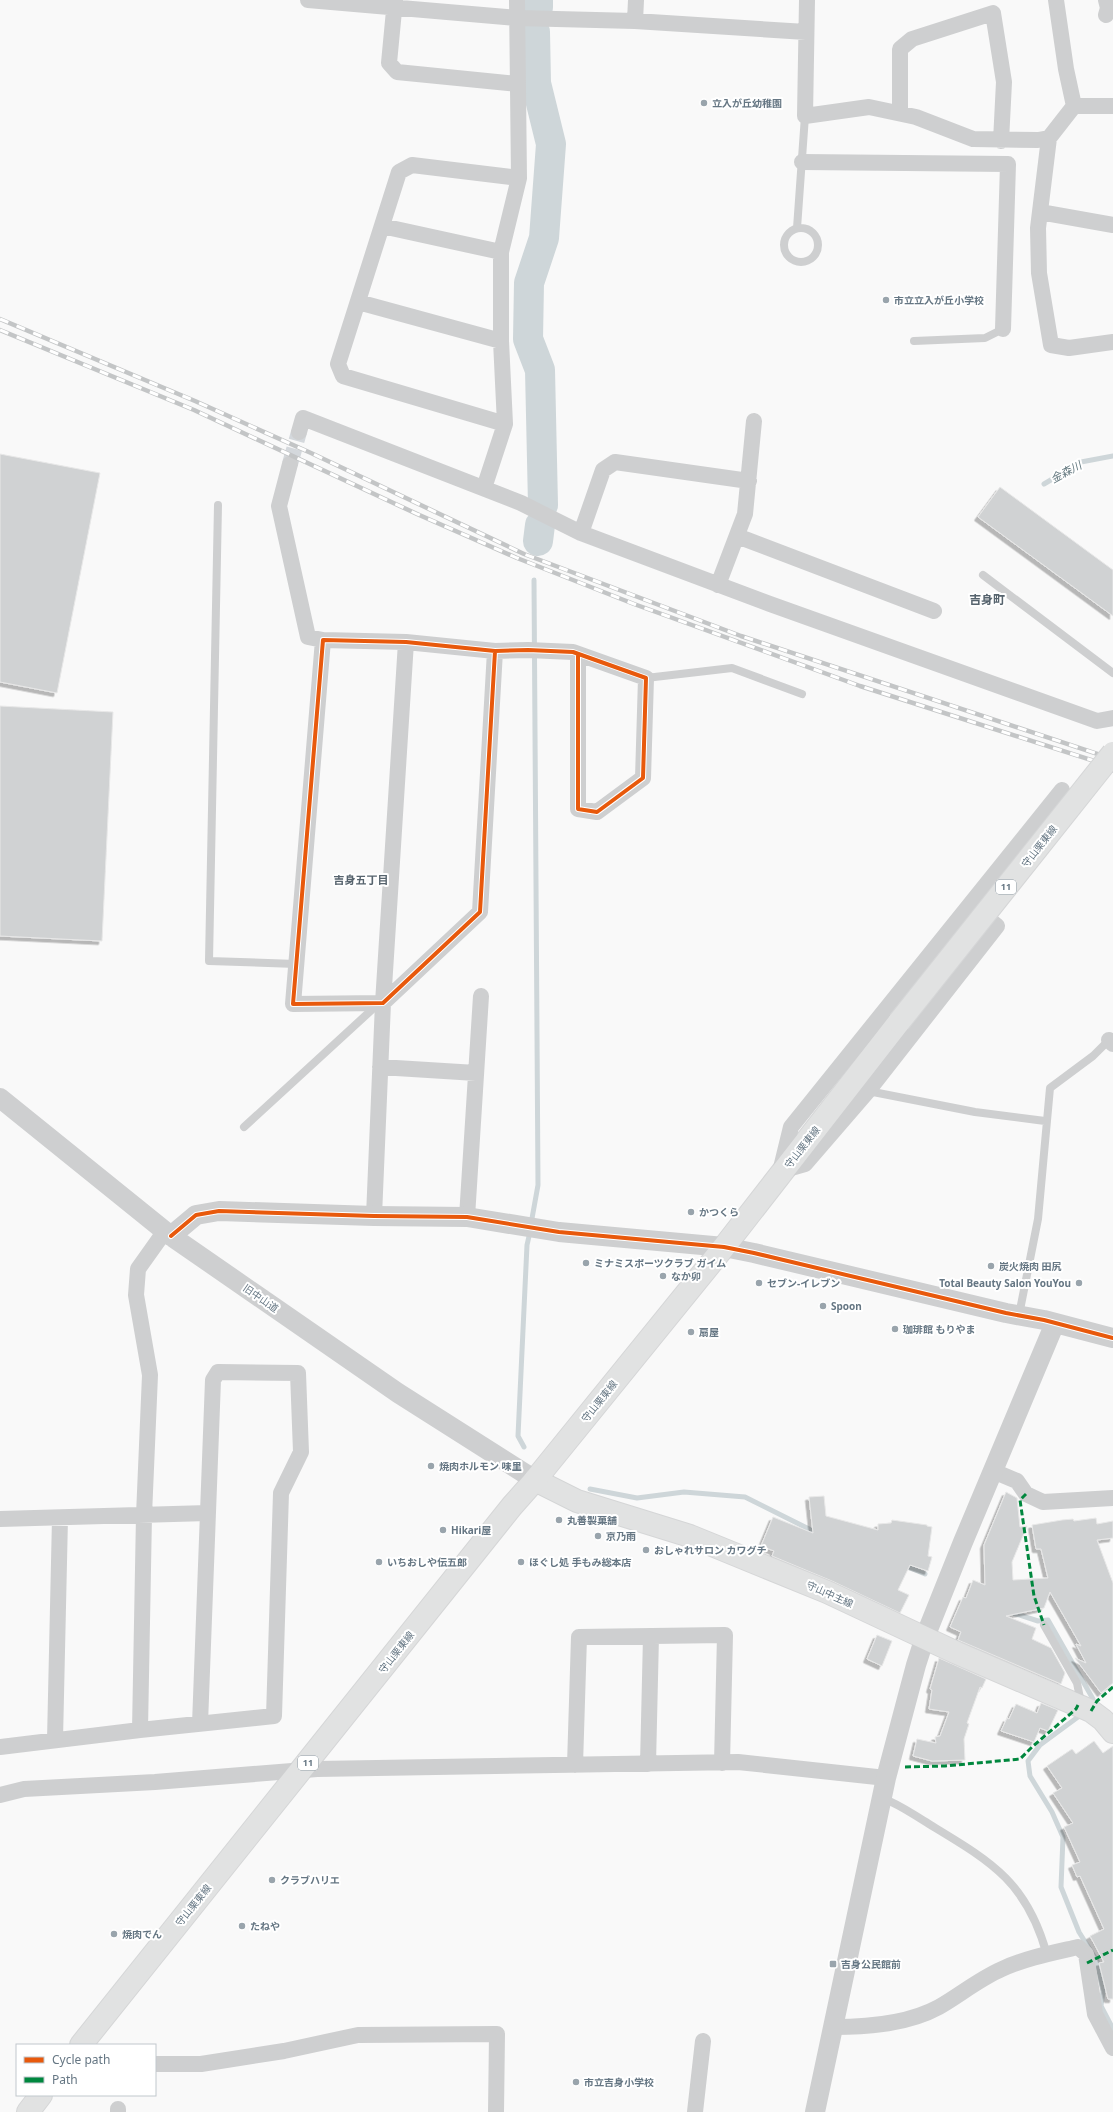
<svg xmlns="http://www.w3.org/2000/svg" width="1113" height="2112" font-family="'Noto Sans','Noto Sans JP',sans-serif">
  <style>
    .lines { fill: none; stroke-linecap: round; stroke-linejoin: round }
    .stream { stroke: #ced6d9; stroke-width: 5 }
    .river { stroke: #ced6d9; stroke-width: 30 }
    .building { fill: #d0d2d3; stroke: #e8e8e8; filter: url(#shadow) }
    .minor-tunnel { stroke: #d4d8dc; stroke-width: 16; stroke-dasharray: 16 8; stroke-linecap: butt }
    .secondary-casing { stroke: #d5d6d7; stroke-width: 24 }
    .primary-casing { stroke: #d5d6d7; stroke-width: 24 }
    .service { stroke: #cecfd0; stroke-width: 8 }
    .minor { stroke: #cecfd0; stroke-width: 16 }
    .tertiary { stroke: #cecfd0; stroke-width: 20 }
    .secondary { stroke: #e1e2e2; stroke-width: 22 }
    .primary { stroke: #e1e2e2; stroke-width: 22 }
    .rail-casing { stroke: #c3c5c6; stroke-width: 4.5 }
    .rail { stroke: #fff; stroke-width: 3; stroke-dasharray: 9; stroke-linecap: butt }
    .primary-bridge-casing { stroke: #d5d6d7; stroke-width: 24; stroke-linecap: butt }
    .primary-bridge { stroke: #e1e2e2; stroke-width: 22 }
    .quiet { stroke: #00873e; stroke-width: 3; stroke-dasharray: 6 3; stroke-linecap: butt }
    .cycleway-casing { stroke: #fff; stroke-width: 6 }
    .cycleway { stroke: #e8590c; stroke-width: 4 }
    .poi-dot { fill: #99a4ac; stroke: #fff; stroke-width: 1.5 }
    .labels { text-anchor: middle; stroke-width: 4; stroke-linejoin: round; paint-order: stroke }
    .shield { fill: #fff; stroke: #939fa8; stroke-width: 1 }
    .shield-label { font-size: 9px; font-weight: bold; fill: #657683 }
    .poi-label { font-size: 10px; font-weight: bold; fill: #657683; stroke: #fff; text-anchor: start }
    .street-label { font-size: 10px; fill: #657683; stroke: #fff }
    .water-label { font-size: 11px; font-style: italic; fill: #60757c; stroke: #fff }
    .neighbourhood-label { font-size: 11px; font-weight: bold; fill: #57646e; stroke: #fff }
    .quarter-label { font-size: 12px; font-weight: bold; fill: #57646e; stroke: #fff }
  </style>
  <defs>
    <filter id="shadow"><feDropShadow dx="-3.5" dy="3.5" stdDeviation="0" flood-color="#0004"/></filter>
  </defs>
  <rect width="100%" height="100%" fill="#f9f9f9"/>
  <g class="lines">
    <!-- stream -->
    <path class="stream" d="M1044,484l37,-22 32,-6
      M531,1224l7,-39 -4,-605
      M524,1447l-6,-11 9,-191 3,-13
      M590,1489l47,9 47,-6 61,5 72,36
      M903,1565l22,9
      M1010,1612l28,9 10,-1 45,79
      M1082,1714l-42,31 -12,16 2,15 22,36 11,25 -2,50 18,45 18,29 6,30 -2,15 12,23"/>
    <!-- river -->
    <path class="river" d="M538,7v-7
      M535,32l1,51 15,61 -7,94 -15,45 -1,56 12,31 3,135
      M538,541l2,-16"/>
  </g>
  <!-- building -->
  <path class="building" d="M0,454l100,19 -43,220 -57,-11z
    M1000,487l113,83v46l-135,-99z
    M0,706l113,6 -11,229 -102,-5z
    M1006,1492l11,6 3,29 7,-1 -15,36 1,18 35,-2 -7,-29h-5l-4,-24 30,-5 11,-1 1,2 22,-3 1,6 16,-3v17l-16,2 16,43v100l-12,10 -26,-35 11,5 -10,-19 5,2 -31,-54 -6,16 -38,8 30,12 -4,11 19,9 14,25 -4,11 -103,-44 3,-8 -11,-5 13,-30 3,1 7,-18 12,5 -1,-40z
    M824,1496l2,20 52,14v-6l13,-1 1,-3 35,5v1l5,1 -4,29 4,1 -4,14 -18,-6 -12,25 11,5 -9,18 -68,-32 -60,-25 2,-5 -13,-5 12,-29 40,16 -4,-36z
    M877,1635l15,6 -10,25 -15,-7z
    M939,1658l47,21 -4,9 -2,-1 -13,36 2,1 -5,15 1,21 -33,1 -19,-5 4,-17 19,4 -1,-6 5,-1 9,-24 -20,-3 3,-19 -2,-1z
    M1041,1703l17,7 -10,21 -8,-3 -6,14 -33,-11 6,-13 2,1 7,-15 21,9z
    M1094,1741l9,12 10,-7v253h-5l-9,-36 5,-1 -14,-26 14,-7 -24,-53 -3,1 -5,-12 8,-3 -16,-35 9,-4 -20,-30 9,-5 -15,-22 25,-17 4,5z"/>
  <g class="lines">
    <!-- minor-tunnel -->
    <path class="minor-tunnel" d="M290,464l9,-32"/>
    <defs>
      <path id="secondary" d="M535,1480l42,21 113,35 137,56 130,61 134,58 12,9 10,12"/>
      <path id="primary" d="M81,2045l431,-539 23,-26 189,-233 175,-225
        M28,2112l13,-17"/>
    </defs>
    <!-- secondary casing -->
    <use href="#secondary" class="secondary-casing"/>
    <!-- primary casing -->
    <use href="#primary" class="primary-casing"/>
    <!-- service -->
    <path class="service" d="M784 245a17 17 0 1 1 34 0a17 17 0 1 1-34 0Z
      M797,228l8,-112
      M914,341l71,-3 18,-9
      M218,505l-9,456 87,3
      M983,575l130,98
      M646,678l86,-10 70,26
      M868,1091l107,21 70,9
      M244,1127l133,-122
      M1019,1315l19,-96 12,-131 43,-32 18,-18
      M1044,1625l33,58 3,15 -2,6
      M882,1798c19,7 30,16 47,26 61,37 98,57 118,131"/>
    <!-- minor -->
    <path class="minor" d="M308,0l209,18 118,3 171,11
      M395,0l-6,63 8,9 121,12
      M807,0l-2,116 64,-9 47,10 57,22 65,1 11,-2 -11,90 1,45 12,72 18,3 44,-6
      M1106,15l2,-7 -2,-8
      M635,21l1,-21
      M1074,106h39
      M900,113v-64l12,-10 81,-26 11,69 -3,59
      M1049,138l25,-32 -8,-37 -10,-69
      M802,162l206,2 -5,165
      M1040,212l73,13
      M382,226l119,26
      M358,302l143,39
      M505,424l-162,-48 -5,-12 61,-192 13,-7 107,13
      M299,432l4,-14 218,85 60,30 189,71 327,117 16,-3
      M290,464l-11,42 29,131 15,3
      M484,488l21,-64 -4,-83v-89l18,-74 -2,-178
      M581,533l22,-63 12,-8 134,19
      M737,536l197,75
      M718,585l27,-71 9,-93
      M495,651l-15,261 -97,91 -90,1 30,-364 83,2 89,9 33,-1 45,2 73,26 -3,100 -46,34 -19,-3v-155
      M1109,1040l4,4
      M380,1067l96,6
      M784,1170l21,-6 63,-73 129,-165 -21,-17
      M780,1172l11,-45 271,-337
      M374,1216l9,-213 23,-361
      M467,1217l14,-221
      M993,1471l24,10 9,13 17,8 70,-4
      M0,1519l208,-6
      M140,1730l134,-14 7,-223 20,-41 -3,-79 -80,-1 -5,8 -13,344
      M55,1740l5,-222
      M0,1747l140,-17 4,-215 6,-140 -14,-80 2,-26 27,-38
      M648,1764l3,-128
      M575,1765l4,-128 146,-2 -3,128
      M0,1795l24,-6 131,-7 162,-13 421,-7 148,16
      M834,2027c35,0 74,-3 105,-20 21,-12 40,-28 63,-38 24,-11 50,-16 76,-22l8,7 9,60 18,34
      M155,2064h46l83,-13 74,-16 139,-1 -1,78
      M118,2112v-3
      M695,2112l8,-71"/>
    <!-- tertiary -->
    <path class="tertiary" d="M0,1098l171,138 227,157 137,87
      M171,1236l25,-21 23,-4 155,5 93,1 92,15 165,15 30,6 252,60 38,7 69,18
      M815,2112l71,-334 30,-113 9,-28 38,-95 92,-219"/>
    <!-- secondary -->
    <use href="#secondary" class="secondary"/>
    <!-- primary -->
    <use href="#primary" class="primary"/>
    <defs>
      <path id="rail" d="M0,319l195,82 116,52 213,101 217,82 372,123
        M0,330l194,80 223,104 100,44 117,46 226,82 253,81"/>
    </defs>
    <!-- rail casing -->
    <use href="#rail" class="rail-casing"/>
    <!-- rail -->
    <use href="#rail" class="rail"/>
    <defs>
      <path id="primary-bridge" d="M899,1022l214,-269"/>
    </defs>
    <!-- primary-bridge casing -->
    <use href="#primary-bridge" class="primary-bridge-casing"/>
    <!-- primary-bridge -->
    <use href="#primary-bridge" class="primary-bridge"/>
    <!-- quiet -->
    <path class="quiet" d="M1026,1494l-6,6 14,96 10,29
      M1091,1711l6,-10 16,-14
      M905,1767l40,-1 75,-7 12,-12 44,-38 2,-4
      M1087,1963l26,-13"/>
    <defs>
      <path id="cycleway" d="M495,651l-15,261 -97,91 -90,1 30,-364 83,2 89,9 33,-1 45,2 73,26 -3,100 -46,34 -19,-3v-155
        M171,1236l25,-21 23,-4 155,5 93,1 92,15 165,15 30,6 252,60 38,7 69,18"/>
    </defs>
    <!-- cycleway casing -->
    <use href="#cycleway" class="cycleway-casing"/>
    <!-- cycleway -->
    <use href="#cycleway" class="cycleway"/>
  </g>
  <!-- markers -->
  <g class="poi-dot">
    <circle cx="704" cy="103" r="4"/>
    <circle cx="886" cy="300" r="4"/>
    <circle cx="691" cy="1212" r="4"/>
    <circle cx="586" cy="1263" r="4"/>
    <circle cx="991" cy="1266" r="4"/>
    <circle cx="663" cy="1276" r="4"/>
    <circle cx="759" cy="1283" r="4"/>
    <circle cx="1079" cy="1283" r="4"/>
    <circle cx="823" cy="1306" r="4"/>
    <circle cx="895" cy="1329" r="4"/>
    <circle cx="691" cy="1332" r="4"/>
    <circle cx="431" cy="1466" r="4"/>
    <circle cx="559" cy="1520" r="4"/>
    <circle cx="443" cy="1530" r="4"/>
    <circle cx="598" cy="1536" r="4"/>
    <circle cx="646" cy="1550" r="4"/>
    <circle cx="379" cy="1562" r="4"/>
    <circle cx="521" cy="1562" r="4"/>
    <circle cx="272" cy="1880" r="4"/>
    <circle cx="242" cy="1926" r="4"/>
    <circle cx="114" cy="1934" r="4"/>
    <rect x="829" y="1960" width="8" height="8" rx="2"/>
    <circle cx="576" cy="2082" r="4"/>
  </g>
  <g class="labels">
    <!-- shield labels -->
    <g class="shield">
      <rect x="996" y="880" width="20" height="14" rx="3"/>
      <rect x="298" y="1756" width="20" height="14" rx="3"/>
    </g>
    <g class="shield-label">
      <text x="1006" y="890">11</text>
      <text x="308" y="1766">11</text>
    </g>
    <!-- poi labels -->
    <g class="poi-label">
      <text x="712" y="107">立入が丘幼稚園</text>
      <text x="894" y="304">市立立入が丘小学校</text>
      <text x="699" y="1216">かつくら</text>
      <text x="594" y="1267">ミナミスポーツクラブ ガイム</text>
      <text x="999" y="1270">炭火焼肉 田尻</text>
      <text x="671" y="1280">なか卯</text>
      <text x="767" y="1287">セブン-イレブン</text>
      <text x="1071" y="1287" text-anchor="end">Total Beauty Salon YouYou</text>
      <text x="831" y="1310">Spoon</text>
      <text x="903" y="1333">珈琲館 もりやま</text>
      <text x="699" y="1336">扇屋</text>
      <text x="439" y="1470">焼肉ホルモン 味里</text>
      <text x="567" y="1524">丸善製菓舗</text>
      <text x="451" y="1534">Hikari屋</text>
      <text x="606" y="1540">京乃雨</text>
      <text x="654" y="1554">おしゃれサロン カワグチ</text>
      <text x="387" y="1566">いちおしや伝五郎</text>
      <text x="529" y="1566">ほぐし処 手もみ総本店</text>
      <text x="280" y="1884">クラブハリエ</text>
      <text x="250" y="1930">たねや</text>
      <text x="122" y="1938">焼肉でん</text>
      <text x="841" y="1968">吉身公民館前</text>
      <text x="584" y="2086">市立吉身小学校</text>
    </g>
    <!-- street labels -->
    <g class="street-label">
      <text transform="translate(1039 846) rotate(-52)" y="4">守山栗東線</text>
      <text transform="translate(802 1147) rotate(-52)" y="4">守山栗東線</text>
      <text transform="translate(261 1298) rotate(35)" y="4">旧中山道</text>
      <text transform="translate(599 1401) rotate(-51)" y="4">守山栗東線</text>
      <text transform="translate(830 1594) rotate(24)" y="4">守山中主線</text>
      <text transform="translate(396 1652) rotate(-52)" y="4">守山栗東線</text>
      <text transform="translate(193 1905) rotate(-51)" y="4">守山栗東線</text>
    </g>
    <!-- water labels -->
    <g class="water-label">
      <text transform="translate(1066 472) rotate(-28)" y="4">金森川</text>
    </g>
    <!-- neighbourhood labels -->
    <g class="neighbourhood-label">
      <text x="361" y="884">吉身五丁目</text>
    </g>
    <!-- quarter labels -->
    <g class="quarter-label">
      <text x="987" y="604">吉身町</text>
    </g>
  </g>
  <!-- legend -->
  <rect x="16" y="2044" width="140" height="52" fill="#ffffff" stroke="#c1c8cd"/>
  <rect x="24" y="2057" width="20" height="6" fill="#e8590c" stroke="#c1c8cd"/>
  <text x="52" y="2064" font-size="12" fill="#657683">Cycle path</text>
  <rect x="24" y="2077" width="20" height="6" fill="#00873e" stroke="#c1c8cd"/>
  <text x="52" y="2084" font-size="12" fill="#657683">Path</text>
</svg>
